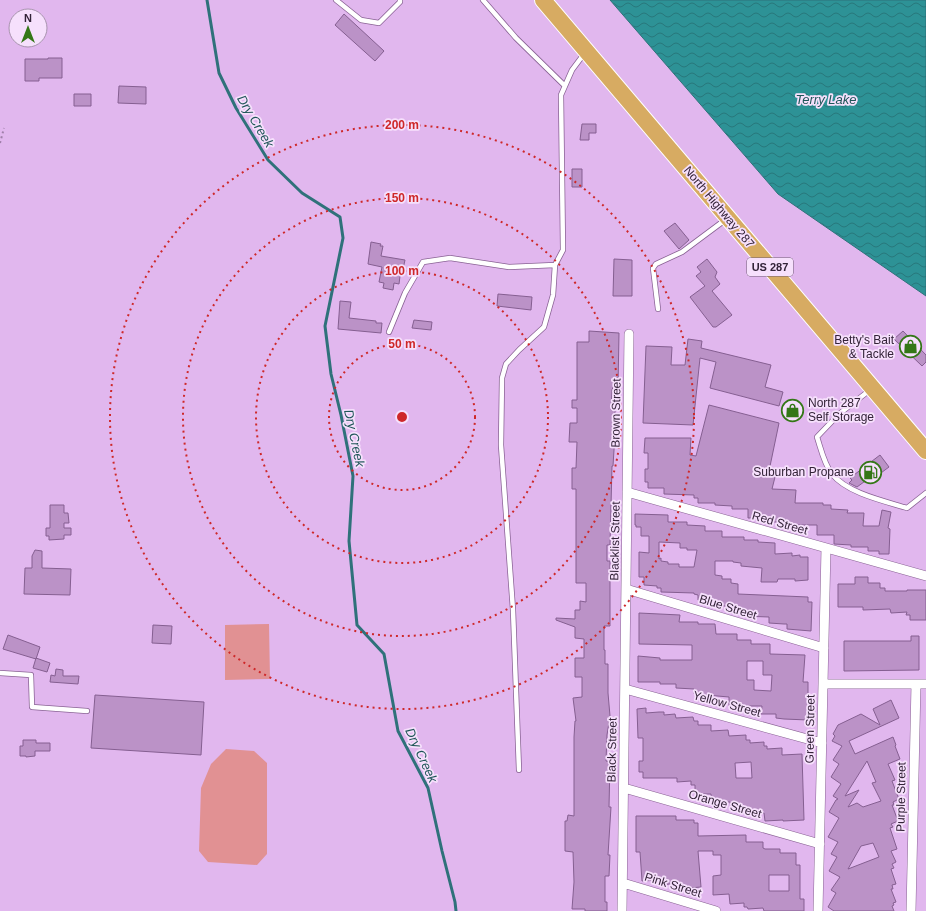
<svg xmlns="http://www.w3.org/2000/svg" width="926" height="911" font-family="Helvetica,sans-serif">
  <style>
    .park { fill: #e19193 }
    .water { fill: url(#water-waves); stroke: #2f717a }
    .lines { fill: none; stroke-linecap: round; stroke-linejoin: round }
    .stream { stroke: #2f717a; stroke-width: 3 }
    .building { fill: #bb92c7; stroke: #855f91; fill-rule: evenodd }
    .lane-casing { stroke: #896294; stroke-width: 6 }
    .street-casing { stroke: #896294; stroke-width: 10 }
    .highway-casing { stroke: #fff; stroke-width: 18 }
    .path { stroke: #9f7fa9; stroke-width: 2; stroke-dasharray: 2 3; stroke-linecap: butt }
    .lane { stroke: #fff; stroke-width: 4.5 }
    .street { stroke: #fff; stroke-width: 9 }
    .highway { stroke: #d7ab62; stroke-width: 16 }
    .ring { fill: none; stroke: #ce2829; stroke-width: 2; stroke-dasharray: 2 4 }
    .labels { text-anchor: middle; stroke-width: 3.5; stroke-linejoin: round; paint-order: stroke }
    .shield { fill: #f6e0fc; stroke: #6e5c73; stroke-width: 1 }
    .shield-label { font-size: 11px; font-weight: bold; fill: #332338 }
    .street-label { font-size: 12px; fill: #332338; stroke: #f6e0fc }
    .poi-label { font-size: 12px; fill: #332338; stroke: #f6e0fc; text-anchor: end }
    .water-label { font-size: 13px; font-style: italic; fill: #1f5658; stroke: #f6e0fc }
    .centre { fill: #ce2829; stroke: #f6e0fc; stroke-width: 2 }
    .ring-label { font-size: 12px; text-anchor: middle; font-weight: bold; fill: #ce2829; stroke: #f6e0fc; stroke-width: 3.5; stroke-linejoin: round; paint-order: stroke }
  </style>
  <defs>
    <pattern id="water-waves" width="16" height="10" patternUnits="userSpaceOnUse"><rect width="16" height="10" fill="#2d9296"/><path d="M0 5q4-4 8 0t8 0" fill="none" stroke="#27777b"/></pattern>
  </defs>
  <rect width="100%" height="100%" fill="#e1b7ee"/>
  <!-- park -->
  <path class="park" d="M269,624l1,55 -45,1v-55z
    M226,749l28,2 13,12v91l-10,11 -49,-3 -9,-11 2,-63 10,-24z"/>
  <!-- water -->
  <path class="water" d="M610,0h316v296l-148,-102z"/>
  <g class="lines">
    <!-- stream -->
    <path class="stream" d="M207,0l12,73 17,35 32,52 34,33 38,24 3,21 -18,88 6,48 10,41 12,61 -4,65 8,84 27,29 14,77 30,57 14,63 13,51 1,9"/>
  </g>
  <!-- building -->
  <path class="building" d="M344,14l40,37 -9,10 -40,-36z
    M48,58h14v20h-23v3h-14v-22h23z
    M119,86l27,1v17l-28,-1z
    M74,94h17v12h-17z
    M582,124h14v9h-7v7h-9z
    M572,169h10v18h-10z
    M675,223l14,17 -10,9 -15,-18z
    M371,242l10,2 -1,2h3l-2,10 24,4 -2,9 -2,-1 -2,16 -5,-1 -1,7 -10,-2 1,-5 -5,-1 3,-15 -14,-3z
    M614,259l18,1v36h-19z
    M707,259l10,13 -2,5 5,7 -8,7 20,24 -16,12h-3l-23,-30 15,-11 -9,-10 5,-4 -4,-5z
    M498,294l34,3 -1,13 -34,-4z
    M340,301l11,1 -2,16 27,3v2h6l-1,10 -43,-4z
    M414,320l18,2 -1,8 -19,-2z
    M589,331l30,2 -1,54h-5l-1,3 -1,20h4v24l-2,32h-1l-2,79h-3v16h3v65h-6v24h1v14h3v29l2,23 -3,19 -1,26 4,1 -1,45h2l-3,48h2l-1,21h-4v26h2v9h-22v-2h-13l2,-27 -1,-30 -8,-1v-30h2l1,-6 6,1v-79l1,-16h1l-3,-23 9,-1v-20h-7v-19h9v-19l-9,-1v-11l-19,-7v-2l19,1v-9h5v-9l6,1v-19h-10v-94h-4v-21h4l1,-26h-8l1,-19h7v-15h-5v-8h5v-58h12z
    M903,331l23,24v7l-4,4 -28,-27z
    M688,339l14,2 -1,7 70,17 -6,22 18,5 -4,14 -69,-18 6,-26 -16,-4 -7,67 -50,-2 3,-77 26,1 -1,18h14z
    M709,405l70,18 -10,48 7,2 -4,16 24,1 -1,13h28v2h8v4l17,1 -1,3h17l-1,13h16l3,-16 9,2 -3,16 2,1 -1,25h-10v-3h-11v-4h-17v-2l-17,-1v-9h-17v-10h-19l-18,-1v-2h-15v-4h-17v-9h-16v-3l-17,-1v-2h-17v-5h-4v-3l-30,-1v-6h-16v-6h-3v-13h3v-16h-4l1,-15h46l-1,17 6,1z
    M880,455l9,12 -19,14 -2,-2 -11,8 -8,-4 3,-3 -2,-2z
    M50,505h14v8h4l1,10h-5v5h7v7h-7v4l-15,1v-4h-3v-8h4z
    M635,514l33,1v7h19v3l18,1v5h17v6h22v3h14v2l17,1v11l17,-1v3l8,-1v2h8v23l-13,1v-2h-17l-1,3h-16l1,-14 -21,-2v-3l-8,-1v-1h-18v14l7,1v3h9v4l7,1v10l70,3v5h4l-1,29 -24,-2v-5h-3l-15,-1v-6l-27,-1v-5h-10v-5h-17v-6h-17v-5l-4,-1v-1l-33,-1v-4h-4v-2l-13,-1v-8h-5v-25l10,1v-17h-8v-9h-5v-2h-1zM659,542l21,1v5h7v2h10l-3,17h-15v-3h-11v-2l-7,-1v-3l-2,1z
    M35,550l7,1v17l29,1 -1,26 -46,-1 1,-26h7v-12z
    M855,577h13v6h12v5h5v3h22v-1h19v30h-16v-5h-4l1,-3 -16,1 -1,-4 -27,1v-3h-25v-23h17z
    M639,613l41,2 -1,7h19v2h17l1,10h21v6h14v4h19v10l35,1 -2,27h5v16h1l-1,22 -24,-1 -8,-1v-4h-15l1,-8h-33v-9l-35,-3v-5l-18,-1v-4h-16v-2h-22v-26l22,2v2h32v-15l-53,-1zM747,661h16v14h9l-1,16 -17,-1v-10h-7z
    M153,625l19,1 -1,18 -19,-1z
    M8,635l32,12 -4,12 -33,-10z
    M911,636h8v34l-75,1v-30h67z
    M36,658l14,5 -3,9 -14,-4z
    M56,669l7,1v6h16l-1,8 -28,-2 1,-7 4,1z
    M95,695l109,7 -3,53 -110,-7z
    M891,700l8,18 -50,23 6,13 38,-17 3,8 -1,1 5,13 -12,5 7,16 -3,1 7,18 -6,3 1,3h-2l6,16 -7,3 2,3 -3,1 7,21 -6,2 5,11 -4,2 2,4 -3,1 5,15 -4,1 1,4h-2l5,13 -3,1 1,2 -2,1 2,5h-60l-6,-4 8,-14 -5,-3 9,-13 -11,-6 8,-14 -6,-3 7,-12 -10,-5 11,-19 -10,-6 7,-12 2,-1 -5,-3 8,-12 -10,-7 8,-13 -6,-4 9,-14 -10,-5 3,-5 -2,-2 5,-9 23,-11 19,11 -7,-16zM867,761l9,21 -4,1 9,18 -18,6 -6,-4 -9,4 11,-17 -14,6zM873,843l6,14 -31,12 13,-23z
    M646,708v5l13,-1h5v3l11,-1 1,4 17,-1 1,4h4v4h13v6l17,-1 1,6 17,-1v5h4v3l14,-1v4h3v3l15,-1v7l20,-1 2,66 -21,1v-1l-18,1 -1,-8h-16l-1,-6 -16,1 -1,-6h-19v-8h-16v-9h-4v-4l-14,1v-4h-34v-6h-4v-11h4v-23h-5l-1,-29zM751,762l1,16h-16l-1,-15z
    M23,740h13v3h14v8h-15v5l-9,1v-1h-6v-10h3z
    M636,816h40v4h18v3h4v13l48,-1v7h17v6l2,1h15v4h16v12h4v34h4v12h-40l-1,-3 -15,1 -1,-2h-3v-4l-14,1 -1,-10 -16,1v-19l8,-1v-20h-8v-4h-15l3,36 -23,2v-6l-17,2v-5l-19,1 -2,-29h-4zM769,875h20v16h-20z"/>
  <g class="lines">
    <defs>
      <path id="lane" d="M336,0l25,20 18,3 21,-21v-2
        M483,0l33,38 49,48
        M658,309l-5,-41 3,-4 26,-12 43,-32
        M389,332l16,-39 18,-31 27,-4 59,9 46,-2 8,-15 -2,-155 11,-25 12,-16
        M870,390l-31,24 -22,23c4,12 7,27 15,37 15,19 52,27 75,34l19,-15
        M0,673l31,2 1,32 55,4
        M519,770l-6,-160 -12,-165 1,-67 4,-14 13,-14 25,-23 9,-32 2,-30"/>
      <path id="street" d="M627,492l299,84
        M626,589l198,59
        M823,684h103
        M625,689l197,54
        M624,788l196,56
        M623,883l93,28
        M622,911l7,-577
        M818,911l8,-363
        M911,911l5,-227"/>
      <path id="highway" d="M543,0l383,451"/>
    </defs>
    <!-- lane casing -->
    <use href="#lane" class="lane-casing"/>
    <!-- street casing -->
    <use href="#street" class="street-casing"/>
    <!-- highway casing -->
    <use href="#highway" class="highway-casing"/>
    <!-- path -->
    <path class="path" d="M0,143l4,-15"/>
    <!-- lane -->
    <use href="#lane" class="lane"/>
    <!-- street -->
    <use href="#street" class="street"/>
    <!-- highway -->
    <use href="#highway" class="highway"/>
  </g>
  <!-- distance rings -->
  <g class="ring">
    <circle cx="402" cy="417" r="73"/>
    <circle cx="402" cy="417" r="146"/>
    <circle cx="402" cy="417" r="219"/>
    <circle cx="402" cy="417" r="292"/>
  </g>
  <!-- icons -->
  <defs>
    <symbol id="shop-ring" viewBox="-11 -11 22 22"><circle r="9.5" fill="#f6e0fc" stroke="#347717" stroke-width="1.5"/><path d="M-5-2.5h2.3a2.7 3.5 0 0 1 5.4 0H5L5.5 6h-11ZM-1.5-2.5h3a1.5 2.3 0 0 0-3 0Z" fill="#347717"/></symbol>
    <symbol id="fuel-ring" viewBox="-11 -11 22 22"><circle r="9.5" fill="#f6e0fc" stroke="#347717" stroke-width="1.5"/><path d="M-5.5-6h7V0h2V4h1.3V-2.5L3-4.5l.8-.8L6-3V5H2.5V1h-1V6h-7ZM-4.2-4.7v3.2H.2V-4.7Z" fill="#347717"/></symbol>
  </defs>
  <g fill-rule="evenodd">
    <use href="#shop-ring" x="898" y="334" width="25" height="25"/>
    <use href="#shop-ring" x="780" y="398" width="25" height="25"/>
    <use href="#fuel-ring" x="858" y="460" width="25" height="25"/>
  </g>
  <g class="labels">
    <!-- shield labels -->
    <rect class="shield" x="747" y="258" width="46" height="18" rx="3"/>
    <g class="shield-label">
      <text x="770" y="271">US 287</text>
    </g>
    <!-- street labels -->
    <g class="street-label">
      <text transform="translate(719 207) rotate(50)" y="4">North Highway 287</text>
      <text transform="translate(616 413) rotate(-89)" y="4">Brown Street</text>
      <text transform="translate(780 523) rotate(16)" y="4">Red Street</text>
      <text transform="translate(615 541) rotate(-89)" y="4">Blacklist Street</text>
      <text transform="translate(728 607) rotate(17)" y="4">Blue Street</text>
      <text transform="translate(727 704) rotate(15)" y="4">Yellow Street</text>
      <text transform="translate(810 729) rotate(-89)" y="4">Green Street</text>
      <text transform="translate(612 750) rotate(-89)" y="4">Black Street</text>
      <text transform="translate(901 797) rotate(-89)" y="4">Purple Street</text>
      <text transform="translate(725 804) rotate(16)" y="4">Orange Street</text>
      <text transform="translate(673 885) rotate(17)" y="4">Pink Street</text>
    </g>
    <!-- poi labels -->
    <g class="poi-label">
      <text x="894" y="344">Betty's Bait<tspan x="894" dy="14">&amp; Tackle</tspan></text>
      <text x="808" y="407" text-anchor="start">North 287<tspan x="808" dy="14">Self Storage</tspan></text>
      <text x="854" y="476">Suburban Propane</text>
    </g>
    <!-- water labels -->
    <g class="water-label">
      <text x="826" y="104">Terry Lake</text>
      <text transform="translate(256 121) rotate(59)" y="5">Dry Creek</text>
      <text transform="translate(355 438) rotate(78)" y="5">Dry Creek</text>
      <text transform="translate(422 755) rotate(65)" y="5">Dry Creek</text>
    </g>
  </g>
  <circle cx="402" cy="417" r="6" class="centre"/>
  <g class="ring-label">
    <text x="402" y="129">200 m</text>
    <text x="402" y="202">150 m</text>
    <text x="402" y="275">100 m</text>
    <text x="402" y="348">50 m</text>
  </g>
  <!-- north arrow -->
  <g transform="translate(28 28)"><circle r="19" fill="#f6e0fc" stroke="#a894ae"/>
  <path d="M0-3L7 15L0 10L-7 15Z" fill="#347717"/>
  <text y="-6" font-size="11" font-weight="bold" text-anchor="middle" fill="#332338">N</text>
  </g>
</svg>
